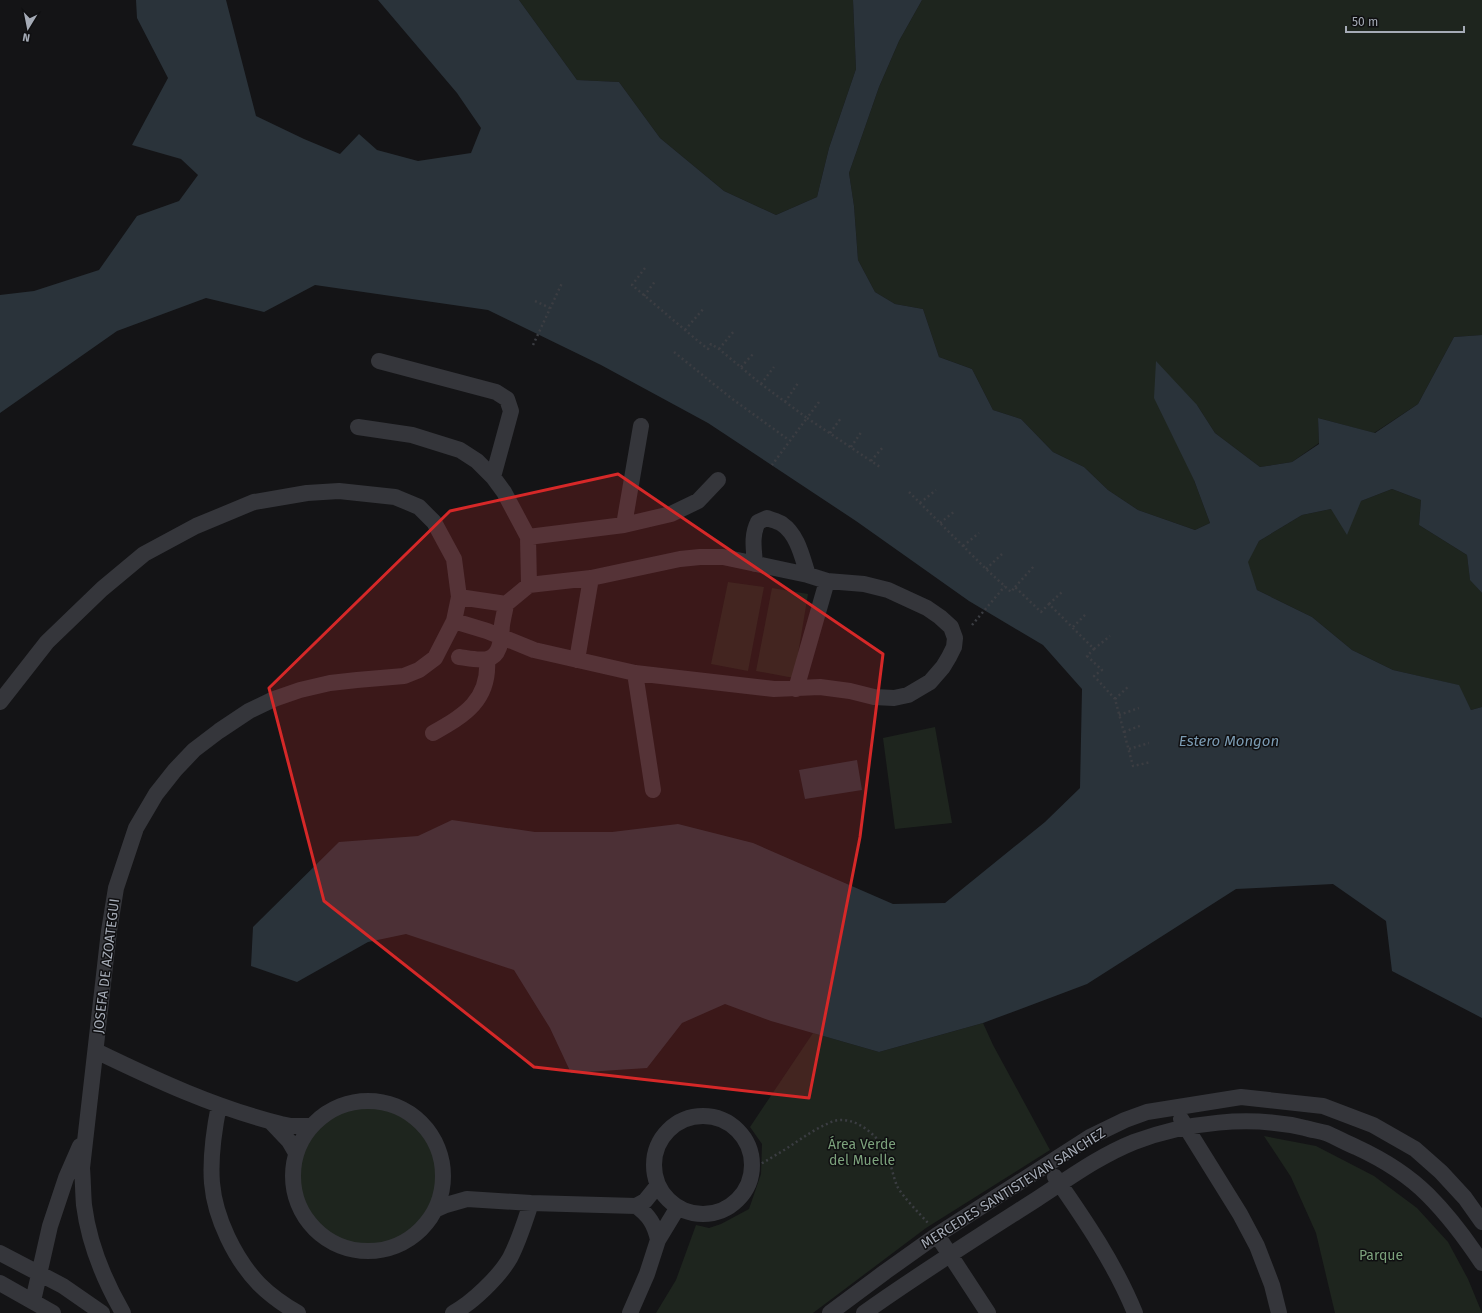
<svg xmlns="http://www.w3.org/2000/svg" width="1482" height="1313" font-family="'Fira Sans',sans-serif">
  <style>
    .green { fill: #1e251e }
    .water { fill: #2a333a }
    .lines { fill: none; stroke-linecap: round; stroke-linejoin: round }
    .path { stroke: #3b3d42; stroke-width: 2.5; stroke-dasharray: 2 3; stroke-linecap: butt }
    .minor { stroke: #35363b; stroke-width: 16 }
    .marked { fill: #d62828; fill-opacity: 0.2; stroke: #d62828; stroke-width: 3; stroke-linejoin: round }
    .labels { text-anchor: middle; stroke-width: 3; stroke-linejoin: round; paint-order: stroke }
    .street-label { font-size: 14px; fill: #a5abb6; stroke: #0f0f11 }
    .park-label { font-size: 14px; fill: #7ca27c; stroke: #0f0f11 }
    .water-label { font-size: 15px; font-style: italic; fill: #7b9bb2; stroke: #0f0f11 }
  </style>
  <rect width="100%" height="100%" fill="#141416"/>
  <!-- green -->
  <path class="green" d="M519,0h334l3,69 -27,79 -12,49 -41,18 -52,-24 -64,-53 -41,-56 -42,-2z
    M922,0h560v335l-28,2 -36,67 -44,29 -56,-15 1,25 -27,19 -32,5 -45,-34 -18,-28 -3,75 16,43 -15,7 -57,-20 -30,-20 -24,-23 -31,-15 -32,-33 -28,-9 -21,-41 -33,-12 -16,-48 -28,-5 -20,-12 -17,-32 -4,-54 -5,-33 30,-86 20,-46z
    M1392,489l29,11 -2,25 48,30 3,24 12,14v114l-11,3 -13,-25 -65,-15 -41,-20 -40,-33 -55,-27 -10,-28 12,-21 43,-26 29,-6 30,-8z
    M728,582l36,5 -16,84 -37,-7z
    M772,588l36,6 -14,84 -38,-7z
    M935,727l17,96 -57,6 -12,-91z
    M983,1023l10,22 57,105 -124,78 -113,85h-157l20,-33 20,-55 13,3 12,-4 28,-15 12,-35 1,-30 -12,-17 63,-94 66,19z
    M293 1176a75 75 0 1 1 150 0a75 75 0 1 1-150 0Z
    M1264,1136l52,10 58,30 43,32 31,34 20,37 14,34h-147l-19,-80 -25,-56z"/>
  <!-- water -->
  <path class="water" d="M136,0h90l30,116 48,23 36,15 19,-20 18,16 41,11 53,-8 10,-25 -24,-35 -79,-93h141l58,80 42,2 41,56 64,53 52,24 41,-18 12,-49 27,-79 -3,-69h69l-23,41 -20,46 -30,86 5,33 4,54 17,32 20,12 28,5 16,48 33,12 21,41 28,9 32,33 31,15 24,23 30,20 57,20 15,-7 -16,-43 -40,-82 2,-37 41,44 18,28 45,34 32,-5 27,-18 -1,-26 57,15 43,-29 36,-67 28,-2v258l-12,-13 -3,-25 -48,-30 2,-25 -29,-11 -31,12 -14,34 -16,-26 -29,6 -43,26 -11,21 9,28 55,27 40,33 41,20 66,15 12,25 11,-3v311l-90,-47 -6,-50 -53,-37 -97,5 -149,95 -104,39 -104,29 -108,-31 -46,-17 -43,19 -35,45 -76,5 -21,-45 -36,-58 -108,-36 -38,8 -71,40 -46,-16 2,-39 86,-85 79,-6 34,-16 83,12h77l66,-8 75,19 140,61 52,-1 100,-81 35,-34 2,-99 -39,-44 -74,-44 -113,-80 -148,-98 -107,-58 -113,-55 -173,-25 -51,27 -58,-14 -89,33 -117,82v-118l34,-4 65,-21 38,-54 42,-15 19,-26 -17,-16 -49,-14 36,-67 -31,-60z
    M857,760l5,30 -57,9 -6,-29z"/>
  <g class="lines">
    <!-- path -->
    <path class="path" d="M645,268l-13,17 66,56 10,8 3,-5 8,5 42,35 46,34 -35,47
      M644,296l12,-16
      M535,301l15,7
      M685,330l19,-22
      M533,345l29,-62
      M719,349l15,-18
      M674,352l57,46 58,42
      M741,367l12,-13
      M761,384l13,-17
      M785,402l13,-19
      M819,402l-12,16 73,49
      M830,433l11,-15
      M851,447l11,-16
      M871,461l12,-14
      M909,492l77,77 25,23 4,-5 26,25 8,-8 45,45 -7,7 15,14 -8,6 21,23 18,67 18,-4
      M920,503l16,-13
      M940,523l15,-12
      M963,546l16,-13
      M986,569l16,-15
      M1015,587l20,-22
      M1049,604l13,-12
      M972,625l33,-39
      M1073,627l13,-13
      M1094,649l16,-13
      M1115,699l14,-13
      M1119,715l20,-7
      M1124,732l18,-7
      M1129,749l20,-6
      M753,1168c7,-4 14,-7 21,-12 20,-11 38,-27 60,-35 21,-6 45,15 53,33 4,10 6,22 10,32 5,10 23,28 31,37"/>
    <!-- minor -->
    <path class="minor" d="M379,361l117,31 11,7 4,12 -18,66
      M358,427l54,8 48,15 17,11 16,16 11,15 24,45 1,48
      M624,525l17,-99
      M528,537l96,-12 47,-11 27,-13 20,-21
      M755,564c-1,-15 -4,-28 3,-42l9,-4c5,2 11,3 15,6 16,11 20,33 26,51
      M459,597l47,7
      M454,621l33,10 47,19 101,23 139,16 46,-2 30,4 24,6 20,1 14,-3 22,-13 13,-15 6,-10 5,-10 1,-9 -4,-11 -11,-10 -13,-9 -39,-18 -24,-6 -37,-3 -19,-6 -85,-18h-23l-20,2 -89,19 -62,7 -23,19c-1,7 -3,14 -4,21 -1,11 0,31 -15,34 -9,2 -20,-1 -28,-2
      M577,660l14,-82
      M635,673l18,117
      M796,689l31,-108
      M0,702l47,-60 55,-53 42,-35 52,-28 58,-24 53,-9 32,-2 56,6 24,10 15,15 20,37 5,38 -5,24 -19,37 -16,12 -15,6 -47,4 -27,3 -30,7 -26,9 -25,12 -30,20 -25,19 -19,20 -19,24 -20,34 -20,60 -7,43 -27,237c1,12 1,25 2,37 5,39 20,75 39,108
      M433,733c32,-18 57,-33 54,-74
      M96,1051c60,29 120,57 185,73l10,2h21
      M293 1176a75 75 0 1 1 150 0a75 75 0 1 1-150 0Z
      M219,1105c-5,25 -9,53 -7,78 3,35 23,76 47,101 11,11 25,21 39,29
      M654 1165a49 49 0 1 1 98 0a49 49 0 1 1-98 0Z
      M1181,1119l59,95 17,32 15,39 7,28
      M271,1122l18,19 7,12
      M1055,1177c30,43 60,87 80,136
      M636,1206l9,-5 13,-16
      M437,1209l9,-4 21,-6 64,4 105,3c13,9 19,19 22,34
      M937,1235l51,78
      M0,1253l63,33 39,27
      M0,1283l53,30
      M33,1301l17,-75 16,-48 14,-32
      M453,1313c19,-10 46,-36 57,-55 9,-17 15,-37 21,-55
      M630,1313l17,-39 11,-34 20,-33
      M830,1313l55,-41 52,-37 153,-98 35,-17 22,-8 94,-15 82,9 50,19 42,24 26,23 24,26 17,24
      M864,1313c56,-40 115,-77 173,-114 31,-20 62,-43 97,-57 53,-20 116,-27 171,-14 7,2 14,3 21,5 10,4 20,10 30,14 26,12 51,27 72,48 21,21 38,44 54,68"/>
  </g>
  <!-- marked area -->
  <path class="marked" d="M618,474l265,180 -23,183 -51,261 -275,-31 -210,-166 -55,-213 181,-177z"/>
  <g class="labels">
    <!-- street labels -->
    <g class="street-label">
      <text transform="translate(106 966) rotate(-83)" y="5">JOSEFA DE AZOATEGUI</text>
      <text transform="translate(1013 1188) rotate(-32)" y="5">MERCEDES SANTISTEVAN SANCHEZ</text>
    </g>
    <!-- park labels -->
    <g class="park-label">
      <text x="862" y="1149">Área Verde<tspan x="862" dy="16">del Muelle</tspan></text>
      <text x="1381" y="1260">Parque</text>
    </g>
    <!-- water labels -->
    <g class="water-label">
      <text x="1229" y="746">Estero Mongon</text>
    </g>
  </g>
  <!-- north arrow -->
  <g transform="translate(28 28) rotate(190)" stroke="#0f0f11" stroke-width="3" paint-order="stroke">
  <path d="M0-3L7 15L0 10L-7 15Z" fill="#a5abb6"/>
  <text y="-6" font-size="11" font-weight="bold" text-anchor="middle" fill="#a5abb6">N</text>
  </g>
  <!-- scale -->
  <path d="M1346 26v6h118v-6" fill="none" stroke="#a5abb6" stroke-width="2"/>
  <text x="1352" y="26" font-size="12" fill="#a5abb6" stroke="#0f0f11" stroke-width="3" paint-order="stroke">50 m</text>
</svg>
